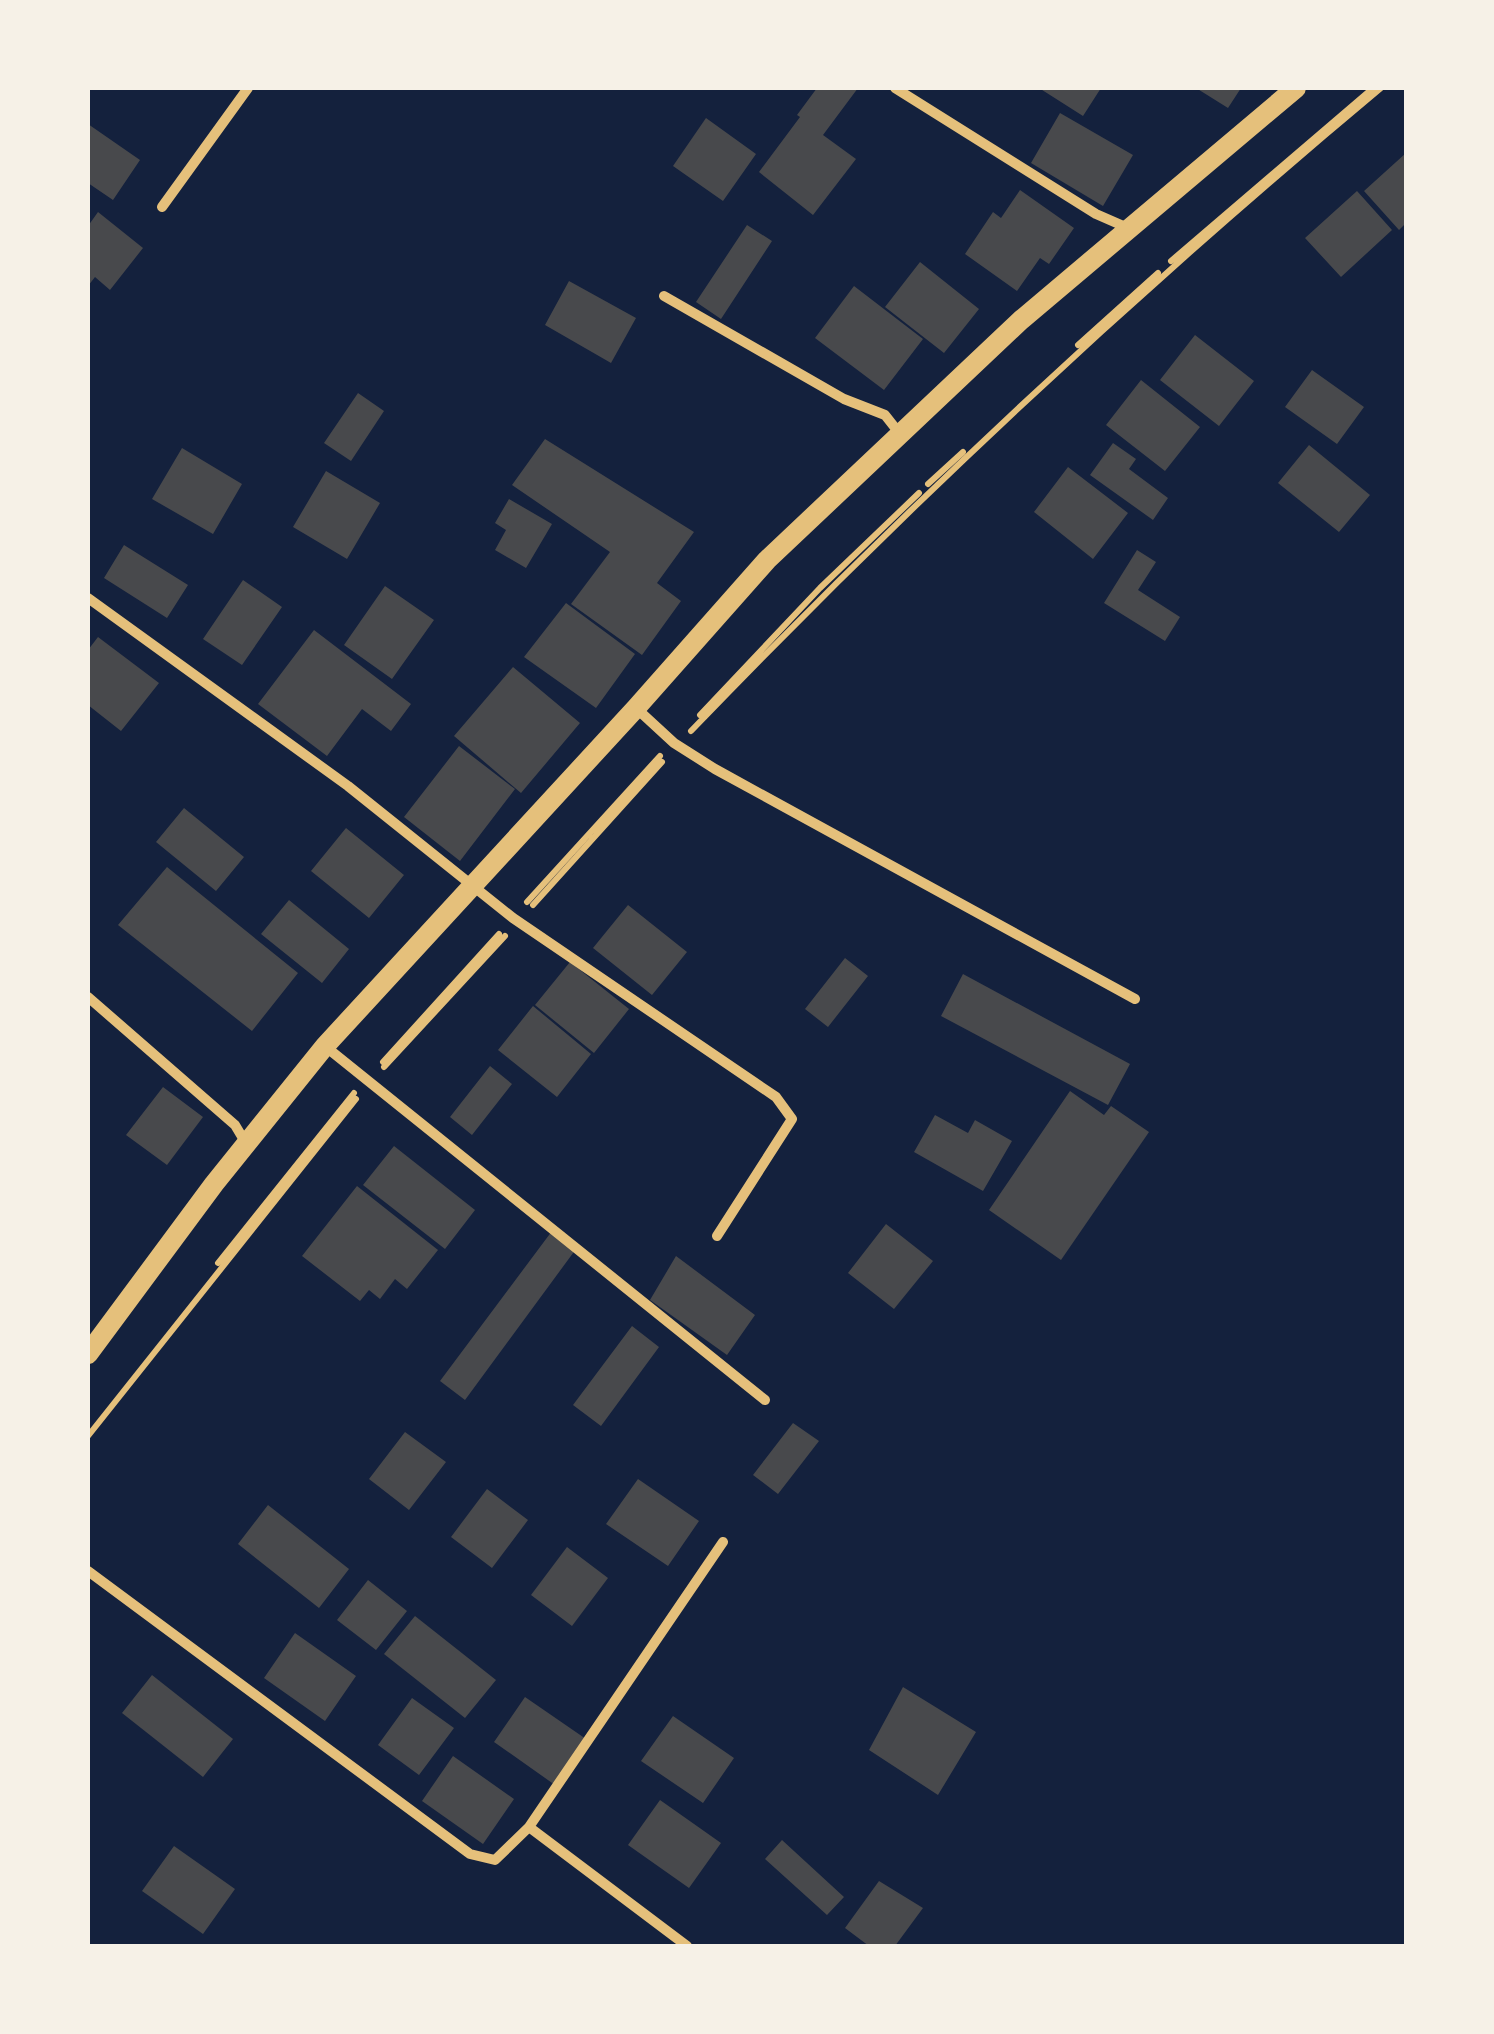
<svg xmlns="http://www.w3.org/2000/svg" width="1494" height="2034" font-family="Montserrat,sans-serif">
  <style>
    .building { fill: #48494c }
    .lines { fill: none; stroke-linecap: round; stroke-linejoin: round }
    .path { stroke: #e5c07b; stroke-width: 6 }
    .minor { stroke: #e5c07b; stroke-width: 10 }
    .secondary { stroke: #e5c07b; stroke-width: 20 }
  </style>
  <rect width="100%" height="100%" fill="#14213d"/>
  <!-- building -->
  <path class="building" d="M817,88h41l-35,47 33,24 -43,56 -54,-43 41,-55 -3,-2z
    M1039,88h62l-18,28z
    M1196,88h45l-13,20z
    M1060,113l73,42 -30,51 -72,-43z
    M706,118l50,36 -33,47 -50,-35z
    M88,124l52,36 -27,40 -25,-17z
    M1406,153v70l-7,7 -35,-39z
    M1020,190l54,38 -25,36 -9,-6 -23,33 -52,-37 28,-42 8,6z
    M1357,191l35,39 -51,47 -36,-39z
    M98,212l45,36 -33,42 -15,-13 -7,9v-60z
    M747,225l25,16 -51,78 -25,-17z
    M920,262l59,47 -35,44 -59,-46z
    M569,281l67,37 -25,45 -66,-38z
    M854,286l69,53 -39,51 -69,-52z
    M1195,335l59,46 -35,45 -59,-46z
    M1312,370l52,37 -27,37 -52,-37z
    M1141,380l59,47 -35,44 -59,-46z
    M358,393l26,18 -33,50 -27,-18z
    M545,439l149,93 -37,51 24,18 -39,54 -71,-51 39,-52 -98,-67z
    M1113,443l23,16 -7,10 39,29 -15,22 -63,-45z
    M1309,445l61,50 -31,37 -61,-49z
    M182,448l60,36 -29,50 -61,-35z
    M1068,467l60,46 -35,46 -59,-47z
    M326,471l54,32 -33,56 -54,-32z
    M509,499l43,25 -26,44 -31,-18 11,-20 -11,-7z
    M124,545l64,40 -21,33 -63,-40z
    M1137,550l19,12 -18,28 42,27 -15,24 -61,-38z
    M243,580l39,27 -40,58 -39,-26z
    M385,586l49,34 -42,59 -48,-34z
    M566,603l69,51 -39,54 -72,-51z
    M314,630l97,74 -20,27 -29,-22 -35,47 -69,-52z
    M98,637l61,46 -38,48 -33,-26v-55z
    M513,667l67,56 -59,70 -67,-57z
    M459,746l56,43 -55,72 -56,-44z
    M184,808l60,49 -28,34 -60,-49z
    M346,828l58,47 -35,43 -58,-47z
    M167,867l131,106 -46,58 -134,-106z
    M289,900l60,49 -27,34 -61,-49z
    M628,905l59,47 -35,43 -59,-47z
    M845,958l23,18 -40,51 -23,-18z
    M570,962l59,47 -35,44 -59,-48z
    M963,974l167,90 -22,41 -167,-89z
    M533,1006l58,48 -34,43 -59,-47z
    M490,1066l22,18 -40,51 -22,-18z
    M163,1087l40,30 -36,48 -41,-30z
    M1070,1091l34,24 7,-9 38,26 -88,128 -72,-50z
    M935,1115l33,18 7,-13 37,21 -29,50 -69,-39z
    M394,1146l81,64 -30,39 -82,-64z
    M357,1186l81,64 -31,39 -12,-10 -15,20 -11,-9 -9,11 -58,-45z
    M886,1224l47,37 -39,48 -46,-36z
    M552,1231l24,18 -111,151 -25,-19z
    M676,1256l79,59 -28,40 -77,-55z
    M632,1326l27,21 -58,79 -28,-21z
    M793,1423l26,18 -41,53 -25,-19z
    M405,1432l41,30 -37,48 -40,-31z
    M638,1479l61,42 -31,45 -62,-42z
    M487,1489l41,31 -36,48 -41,-31z
    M268,1505l81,64 -30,39 -81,-64z
    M567,1547l41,31 -36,48 -41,-31z
    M368,1580l39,31 -31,39 -39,-30z
    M415,1616l81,64 -31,38 -81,-64z
    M295,1633l61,43 -31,45 -61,-43z
    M152,1675l81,64 -30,38 -81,-64z
    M903,1687l73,45 -38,63 -69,-45z
    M525,1697l61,42 -31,46 -61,-43z
    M412,1698l42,30 -35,47 -41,-30z
    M673,1716l61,42 -31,45 -62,-42z
    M453,1756l61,43 -31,45 -61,-43z
    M660,1800l61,43 -32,45 -61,-43z
    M782,1840l62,57 -17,18 -62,-56z
    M174,1846l61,43 -32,45 -61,-43z
    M879,1881l44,27 -28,38h-26l-24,-18z"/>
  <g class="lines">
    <!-- path -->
    <path class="path" d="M1171,261l202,-173
      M1078,345l80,-72
      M928,484l35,-32
      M700,715l120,-127 99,-95
      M691,731c219,-228 448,-441 690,-643
      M527,902l133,-146
      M533,905l129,-143
      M383,1062l116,-128
      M384,1067l121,-131
      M218,1263l136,-170
      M88,1436l268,-337"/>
    <!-- minor -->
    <path class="minor" d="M895,88l201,126 32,14
      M162,207l86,-119
      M664,296l180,103 41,16 15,19
      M88,598l260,188 165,132 263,179 16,22 -75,117
      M636,708l38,35 41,26 420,230
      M88,997l147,128 12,20
      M326,1047l439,353
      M88,1571l382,283 25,6 34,-33 194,-285
      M529,1827l158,119"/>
    <!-- secondary -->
    <path class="secondary" d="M88,1354l126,-170 111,-138 311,-338 131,-148 254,-240 275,-232"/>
  </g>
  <!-- border -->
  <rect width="1494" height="2034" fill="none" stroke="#f6f1e7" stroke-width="180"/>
</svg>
